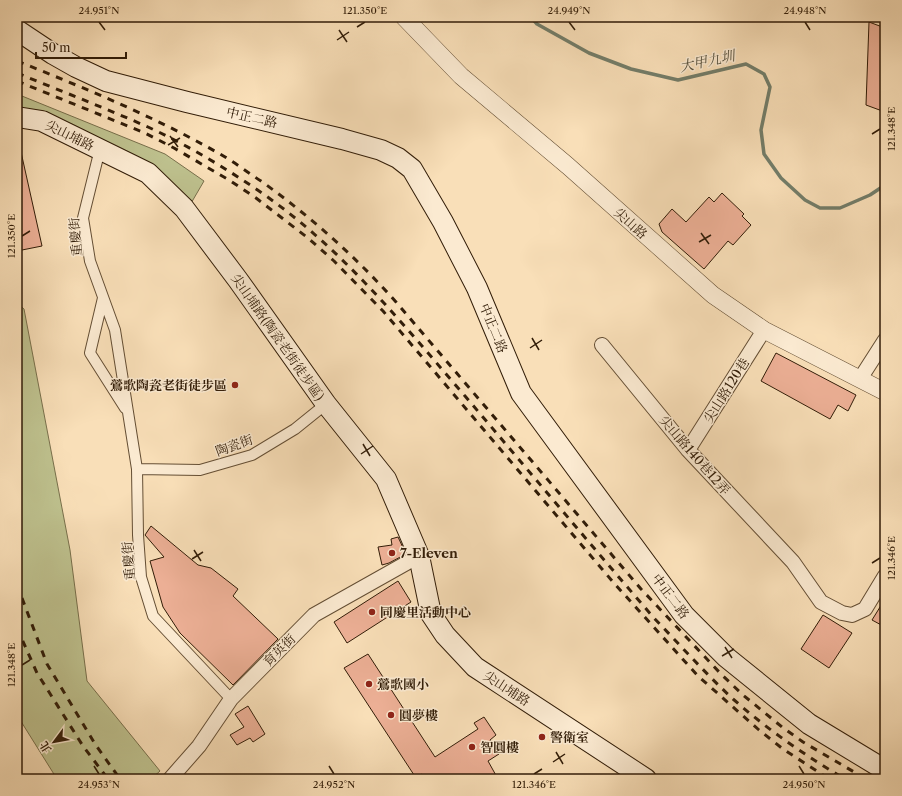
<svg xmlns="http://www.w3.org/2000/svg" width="902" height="796" font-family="'Libre Caslon Text','Noto Serif TC',serif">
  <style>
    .green { fill: #bec18e; stroke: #786f4b }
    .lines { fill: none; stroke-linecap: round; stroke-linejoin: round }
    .stream { stroke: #737d69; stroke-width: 3.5 }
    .building { fill: #ecaf95; stroke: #321d08 }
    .pedestrian-casing { stroke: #644e34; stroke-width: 12 }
    .minor-casing { stroke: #644e34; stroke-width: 16 }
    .tertiary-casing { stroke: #644e34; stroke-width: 18 }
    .secondary-casing { stroke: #321d08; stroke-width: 22 }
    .pedestrian { stroke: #fbead1; stroke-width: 10 }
    .minor { stroke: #fbead1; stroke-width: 14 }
    .tertiary { stroke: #fbead1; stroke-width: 17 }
    .secondary { stroke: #fbead1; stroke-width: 20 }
    .rail { stroke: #321d08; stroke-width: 3; stroke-dasharray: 7 7; stroke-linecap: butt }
    .ticks { fill: none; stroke: #321d08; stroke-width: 1.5 }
    .poi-dot { fill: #8f2418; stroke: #fbead1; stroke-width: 1.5 }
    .labels { text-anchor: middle; stroke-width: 3; stroke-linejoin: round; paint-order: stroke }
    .street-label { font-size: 13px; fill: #321d08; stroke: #fbead1 }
    .poi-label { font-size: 13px; font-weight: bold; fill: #321d08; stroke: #fbead1; text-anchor: start }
    .water-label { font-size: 14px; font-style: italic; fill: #524d39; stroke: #fbead1 }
    .neatline { fill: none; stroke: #321d08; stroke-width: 1.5 }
    .ticks-label { font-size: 10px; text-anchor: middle; fill: #321d08 }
  </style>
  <rect width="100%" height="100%" fill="#f9dfb8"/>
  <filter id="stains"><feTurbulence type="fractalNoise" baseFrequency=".005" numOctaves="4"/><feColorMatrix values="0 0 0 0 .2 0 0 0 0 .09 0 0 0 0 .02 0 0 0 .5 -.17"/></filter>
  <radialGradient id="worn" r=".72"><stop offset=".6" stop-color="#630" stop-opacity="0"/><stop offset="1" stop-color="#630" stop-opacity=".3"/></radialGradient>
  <!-- green -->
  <path class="green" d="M17,94l148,60 39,27 -14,24 -173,-93z
    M17,303l7,6 46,241 17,131 73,90 -9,8h-94l-40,-64z"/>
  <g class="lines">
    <!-- stream -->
    <path class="stream" d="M531,17l6,7 52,29 42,16 47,11 68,-16 18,10 6,13 -9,43 3,24 17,24 24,22 15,8h20l30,-13 15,-10"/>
  </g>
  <!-- building -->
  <path class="building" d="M869,22l16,6v84l-19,-7z
    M17,152h4l21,94 -25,5z
    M722,193l22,21 -2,2 9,9 -18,20 -5,-4 -24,28 -42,-37 -3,-8 13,-15 14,13 23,-25 5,5z
    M776,353l80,42 -8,16 -10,-6 -8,14 -69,-38z
    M151,526l47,39 13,3 27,21 -5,7 45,43 -45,46 -53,-52 -17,-26 -13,-46 14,-4 -19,-22z
    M398,537l8,17 -17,9 -7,2 -4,-18 14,-2 -1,-6z
    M398,581l13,21 -64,41 -13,-21z
    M885,599v28l-13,-7z
    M823,615l29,18 -23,35 -28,-19z
    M368,654l67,103 43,-28 -4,-6 10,-6 12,18 -6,5 9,14 -11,7 10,18h-73l-3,-5 -6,4 -72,-110z
    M248,706l17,28 -12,8 -3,-4 -13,7 -7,-10 14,-8 -9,-13z"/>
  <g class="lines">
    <defs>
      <path id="pedestrian" d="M100,149l-17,69 7,43 25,69 22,139 1,66 3,42 12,39 78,83
        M103,298l-13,55 35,55
        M137,469l63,1 52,-15 43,-26 31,-25"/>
      <path id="minor" d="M602,345l86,105 105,112 28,40 21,11 10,2 13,-6 20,-33
        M860,379l25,-39
        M688,450l76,-120
        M170,779l29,-33 32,-47 83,-84 105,-59"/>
      <path id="tertiary" d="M404,17l57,59 107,90 145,129 51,35 121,62"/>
      <path id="secondary" d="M17,30l36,24 23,13 30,14 81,21 155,37 39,11 17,8 14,11 31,53 34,66 44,105 163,222 42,42 83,67 76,46
        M17,117l25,4 106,52 36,35 54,72 88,124 60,75 33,77 12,58 14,21 30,32 171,112"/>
    </defs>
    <!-- pedestrian casing -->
    <use href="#pedestrian" class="pedestrian-casing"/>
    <!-- minor casing -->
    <use href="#minor" class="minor-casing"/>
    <!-- tertiary casing -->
    <use href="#tertiary" class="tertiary-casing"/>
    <!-- secondary casing -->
    <use href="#secondary" class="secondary-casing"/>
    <!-- pedestrian -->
    <use href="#pedestrian" class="pedestrian"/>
    <!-- minor -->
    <use href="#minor" class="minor"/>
    <!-- tertiary -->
    <use href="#tertiary" class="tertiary"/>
    <!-- secondary -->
    <use href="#secondary" class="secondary"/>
    <!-- rail -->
    <path class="rail" d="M17,61c70,28 138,56 203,93 14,8 27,18 41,27 50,36 94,75 135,121l245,287 80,85 22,21 39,32 21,15 63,37
      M17,73c44,18 88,35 131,54 39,18 76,40 111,64 83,57 141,130 206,205 63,74 125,148 189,222 26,27 51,55 79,81 35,31 73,57 112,80
      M17,81l128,52 29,15 55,32 27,18 52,40 26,23 49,50 230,271 85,94 61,54 24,19 46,30
      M17,585l30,79 48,80 25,35
      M17,628l20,45 46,73 25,33"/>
  </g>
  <!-- ticks -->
  <path class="ticks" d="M99,22l6,8M569,22l6,8M805,22l5,8M357,27l8,-5M339,30l8,12M337,40l12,-8M872,134l8,-5M170,136l8,11M168,145l12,-7M701,233l8,11M22,236l8,-5M699,242l12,-7M532,338l7,12M530,348l12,-8M363,444l7,12M361,454l12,-8M194,550l7,11M192,559l11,-7M872,563l8,-5M725,647l7,11M722,656l12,-7M22,665l8,-5M556,752l7,12M553,762l12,-8M94,766l5,8M329,766l5,8M799,766l5,8M534,774l8,-5"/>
  <!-- markers -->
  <g class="poi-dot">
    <circle cx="235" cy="385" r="4"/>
    <circle cx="392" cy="553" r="4"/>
    <circle cx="372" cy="612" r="4"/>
    <circle cx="369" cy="684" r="4"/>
    <circle cx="391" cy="715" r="4"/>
    <circle cx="542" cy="737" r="4"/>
    <circle cx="472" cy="747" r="4"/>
  </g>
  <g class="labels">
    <!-- street labels -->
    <g class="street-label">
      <text transform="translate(252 117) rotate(13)" y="5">中正二路</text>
      <text transform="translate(70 135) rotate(26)" y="5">尖山埔路</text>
      <text transform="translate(631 223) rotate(42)" y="5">尖山路</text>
      <text transform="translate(75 237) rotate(-95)" y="5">重慶街</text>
      <text transform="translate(494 328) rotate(68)" y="5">中正二路</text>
      <text transform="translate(278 337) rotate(55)" y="5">尖山埔路(陶瓷老街徒步區)</text>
      <text transform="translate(726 390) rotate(-58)" y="5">尖山路120巷</text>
      <text transform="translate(234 445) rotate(-20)" y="5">陶瓷街</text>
      <text transform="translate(695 455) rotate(49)" y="5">尖山路140巷12弄</text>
      <text transform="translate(128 561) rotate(-95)" y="5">重慶街</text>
      <text transform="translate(671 596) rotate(53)" y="5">中正二路</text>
      <text transform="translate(279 650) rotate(-45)" y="5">育英街</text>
      <text transform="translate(507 688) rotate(33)" y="5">尖山埔路</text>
    </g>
    <!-- poi labels -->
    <g class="poi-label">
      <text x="227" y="390" text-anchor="end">鶯歌陶瓷老街徒步區</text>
      <text x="400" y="558">7-Eleven</text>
      <text x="380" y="617">同慶里活動中心</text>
      <text x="377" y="689">鶯歌國小</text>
      <text x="399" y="720">圓夢樓</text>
      <text x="550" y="742">警衛室</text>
      <text x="480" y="752">智圓樓</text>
    </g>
    <!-- water labels -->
    <g class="water-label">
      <text transform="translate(707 61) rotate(-12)" y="5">大甲九圳</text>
    </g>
  </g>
  <!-- margin -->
  <rect width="902" height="796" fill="none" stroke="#f9dfb8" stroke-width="44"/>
  <!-- north arrow -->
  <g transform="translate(54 742) rotate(238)" stroke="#fbead1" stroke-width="3" paint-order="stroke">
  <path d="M0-3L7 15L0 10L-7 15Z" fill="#321d08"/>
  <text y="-6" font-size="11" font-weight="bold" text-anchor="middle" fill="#321d08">北</text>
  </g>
  <!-- scale -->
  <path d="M36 52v6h90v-6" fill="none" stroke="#321d08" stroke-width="2"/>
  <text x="42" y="52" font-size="12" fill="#321d08" stroke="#fbead1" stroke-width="3" paint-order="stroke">50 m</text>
  <rect x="22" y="22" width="858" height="752" class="neatline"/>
  <g class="ticks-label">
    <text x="99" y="14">24.951°N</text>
    <text x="365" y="14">121.350°E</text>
    <text x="569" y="14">24.949°N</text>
    <text x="805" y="14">24.948°N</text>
    <text transform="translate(891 129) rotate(-90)" y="4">121.348°E</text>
    <text transform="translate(11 236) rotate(-90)" y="4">121.350°E</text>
    <text transform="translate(891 558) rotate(-90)" y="4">121.346°E</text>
    <text transform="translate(11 665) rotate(-90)" y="4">121.348°E</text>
    <text x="99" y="788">24.953°N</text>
    <text x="334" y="788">24.952°N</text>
    <text x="534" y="788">121.346°E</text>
    <text x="804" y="788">24.950°N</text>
  </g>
  <rect width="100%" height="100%" filter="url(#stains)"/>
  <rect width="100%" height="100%" fill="url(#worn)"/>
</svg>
